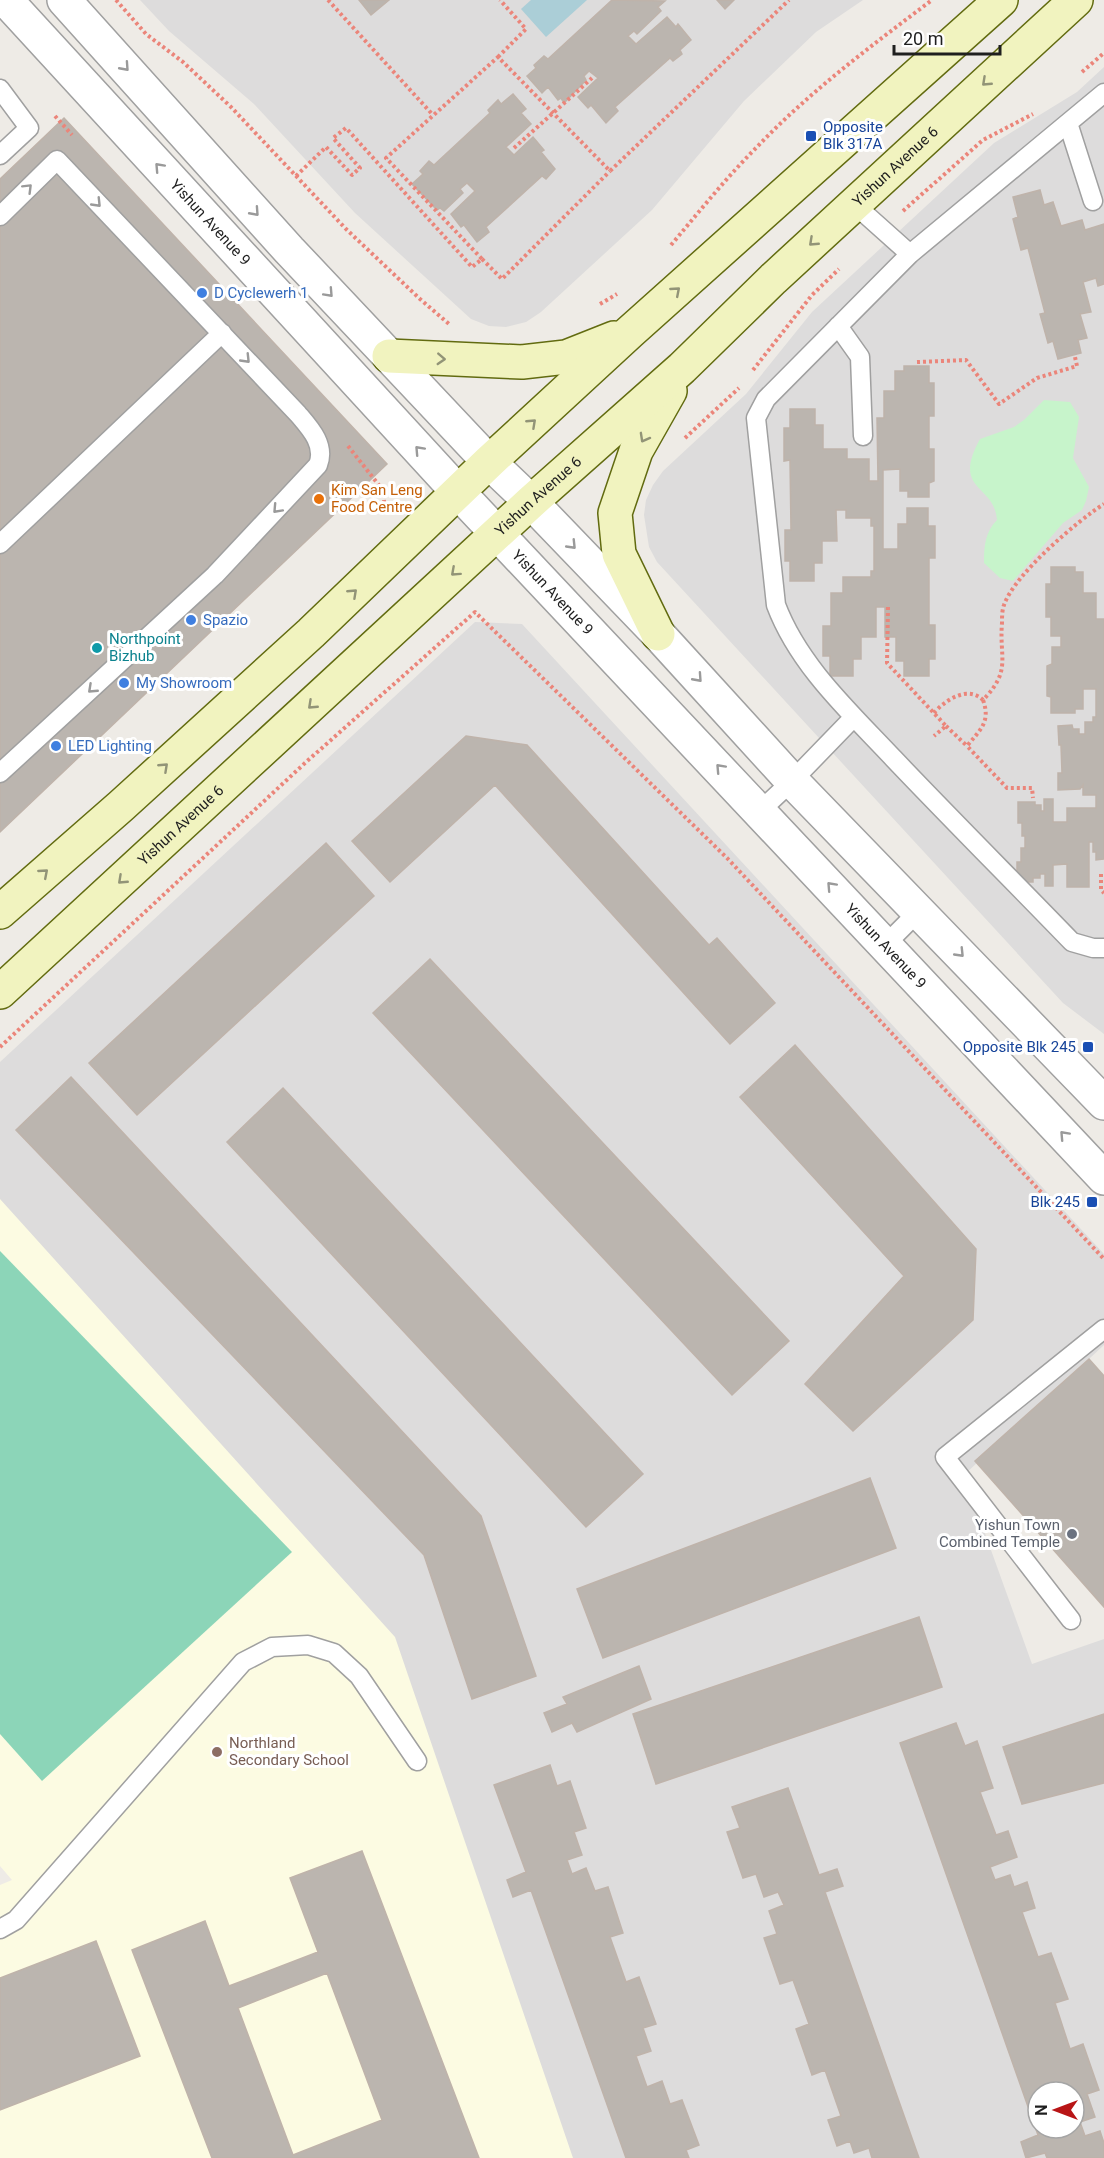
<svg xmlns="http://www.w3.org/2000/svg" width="1104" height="2158" font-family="Roboto,sans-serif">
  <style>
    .residential { fill: #dddcdc; fill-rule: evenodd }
    .education { fill: #fcfbe2 }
    .park { fill: #c7f4cb }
    .pitch { fill: #8cd5b8 }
    .water { fill: #abced7 }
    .building { fill: #bbb5af; stroke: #bfb3aa; stroke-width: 1.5; fill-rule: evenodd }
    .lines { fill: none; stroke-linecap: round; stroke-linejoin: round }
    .service-casing { stroke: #a0a0a0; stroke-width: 21 }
    .tertiary-casing { stroke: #a0a0a0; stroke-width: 36 }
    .secondary-casing { stroke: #626b10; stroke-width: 36 }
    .path { stroke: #eb857a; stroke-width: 4; stroke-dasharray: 3 3; stroke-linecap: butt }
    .service { stroke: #fff; stroke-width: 18 }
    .tertiary { stroke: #fff; stroke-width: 33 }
    .secondary { stroke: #f1f3bf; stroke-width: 33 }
    .oneway { stroke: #9a9a9a }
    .oneway2 { stroke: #929477 }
    .transit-dot { fill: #1a4fb4; stroke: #fff; stroke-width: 2 }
    .shop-dot { fill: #3f7fe0; stroke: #fff; stroke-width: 2 }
    .food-dot { fill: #e8710a; stroke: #fff; stroke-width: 2 }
    .culture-dot { fill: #0f9aa8; stroke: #fff; stroke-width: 2 }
    .worship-dot { fill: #6b7280; stroke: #fff; stroke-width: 2 }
    .education-dot { fill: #8d6e63; stroke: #fff; stroke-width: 2 }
    .labels { text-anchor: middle; stroke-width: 6; stroke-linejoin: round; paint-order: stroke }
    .transit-label { font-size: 15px; fill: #164399; stroke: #fff; text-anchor: end }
    .street-label { font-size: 15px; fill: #1f1f1f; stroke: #fff }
    .shop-label { font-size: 15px; fill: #366cbe; stroke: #fff; text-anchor: start }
    .food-label { font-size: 15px; fill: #c56008; stroke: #fff; text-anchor: start }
    .culture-label { font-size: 15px; fill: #0d838f; stroke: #fff; text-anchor: start }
    .worship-label { font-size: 15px; fill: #5b616d; stroke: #fff; text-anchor: end }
    .education-label { font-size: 15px; fill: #785e54; stroke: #fff; text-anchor: start }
  </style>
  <rect width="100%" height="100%" fill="#eeebe6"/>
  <!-- residential -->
  <path class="residential" d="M140,0h723l-47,32 -72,69 -92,109 -111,102 -15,10 -20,5 -17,-1 -18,-7 -116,-106 -101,-109 -85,-73z
    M1104,67v967l-41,-31 -406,-441 -8,-15 -5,-32 2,-15 7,-15 10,-14 83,-77 66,-82 182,-169 83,-51z
    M475,622l47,2 582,630v91l-140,130 68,189 72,-25v519h-544l-201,-561 -359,-388v-147zM1038,2092h36v36h-36z"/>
  <!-- education -->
  <path class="education" d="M0,1199l395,438 178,521h-573v-273l12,-5 -12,-14z"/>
  <!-- park -->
  <path class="park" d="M1044,400l26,2 9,15 -6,41 16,29 -3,14 -4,9 -19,13 -50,58 -13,-3 -16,-15c0,-17 1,-31 13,-43 -3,-37 -46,-28 -17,-81l34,-12 10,-7z"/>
  <!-- pitch -->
  <path class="pitch" d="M0,1251l292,301 -250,229 -42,-47z"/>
  <!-- water -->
  <path class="water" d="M531,0h56l-41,37 -25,-28z"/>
  <!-- building -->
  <path class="building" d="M359,0h30l-18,15z
    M612,0l53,1 -7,6 3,4 -24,23 -3,-3 -6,5 8,8 31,-27 9,10 2,-3 13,16 -11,10 2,4 -9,7 -3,-3 -55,49 3,4 -12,12 -15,-18 -3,3 -10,-11 20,-19 -9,-7 -5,5 2,4 -22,23 -3,-5 -3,2 -10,-13 -6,6 -15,-17 9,-8 -2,-3 10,-9 4,3z
    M717,0h17l-9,9z
    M513,94l13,15 -5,4 10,11 -25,23 8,8 19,-18 11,13 -3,2 14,17 -9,10 -4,-3 -56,51 3,5 -12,10 -13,-17 -3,2 -10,-13 24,-23 -8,-8 -7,6 3,4 -19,18 -4,-3 -3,2 -25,-26 11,-10 -3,-3 9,-10 5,4 56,-52 -2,-3 10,-10 3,4z
    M64,118l323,346 -387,368v-653z
    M1040,190l4,15 9,-3 8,24 21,-6 3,10 19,-6v60l-6,2 -2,-8 -13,4 8,30 -11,2 7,24 -9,2 3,13 -23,6 -5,-18 -5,2 -8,-29 5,-1 -17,-65 -7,2 -8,-31 5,-2 -5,-20z
    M904,366h25v17h5v33h-5v33h5v32l-5,2v14h-21v-6h-8v-22l-17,1v79h15v-25h9v-16h21v18h7v32h-6v67h6v34h-6v17h-25v-15h-8v-24h-11v-30h-9v30h-15v22h-8v17h-23v-20h-7v-30h8v-33h12v-16h28v-6h3v-45h-3v-8h-25v-8h-10l1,31h-15v22h-8v18h-24v-20h-5v-31h6l-1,-70 -6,1v-33h6v-19h25v16h8v24h24v10h22v22h9l-1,-63h7v-27h11v-20h9z
    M1051,567h24v5h8v21h13v26h8v240l-8,1v-8h-3v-10h-4v45h-22v-23l-14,1v21h-8v-12h-5v4h-7v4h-16v-20h4v-14h4v-12h-3v-13h-4v-21h17v3h6v6h3v-12h9v23h14v-14h29v-13h-13v-10l-3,4 -22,1v-17h4l-1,-28h-2l-1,-19 14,-1 1,4h6v5h6v-12h8v-5h3v-28h-13v20h-8v4h-24v-16l-4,-1v-30l5,-2v-17h9v-11h-10v-19h-5v-33h5z
    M466,736l61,9 182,200 8,-7 58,65 -45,41 -235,-259 -105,97 -38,-41z
    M326,843l48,53 -237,219 -48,-52z
    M430,959l359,382 -57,54 -359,-382z
    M795,1045l181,204 -3,71 -120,111 -48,-47 99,-108 -164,-179z
    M71,1077l410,439 55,160 -64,23 -48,-144 -408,-425z
    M283,1088l360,386 -57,53 -359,-385z
    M1089,1359l15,17v231l-129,-146z
    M870,1478l26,70 -293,110 -26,-69z
    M919,1617l23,70 -286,97 -23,-70z
    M639,1666l12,33 -74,33 -5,-9 -20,9 -8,-19 23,-9 -4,-7z
    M1104,1714v69l-82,21 -19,-57z
    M956,1723l9,23 12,-5 16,47 -13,4 16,43 12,-4 9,26 -27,10 5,13 15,-5 4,12 13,-5 8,26 -13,4 16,45 13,-4 17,46 -13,4 15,46 13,-5 16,46 -12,4 8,23 -15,5 5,14 15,-5 4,12v15h-57l-2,-5 -19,5 -5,-16 17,-7 -138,-392zM1038,2092h36v36h-36z
    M550,1765l7,21 13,-5 16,47 -12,4 8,23 -15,5 5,14 14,-6 9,23 13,-4 15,46 -13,4 16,45 13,-5 17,47 -13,4 8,23 -15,5 11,31 15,-6 8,23 12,-4 17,45 -13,5 3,8h-63l-95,-268 -18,7 -6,-17 19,-8 -32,-87z
    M788,1788l31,87 18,-6 6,17 -18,6 94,266h-47l-3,-10 -15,5 -4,-12 -13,5 -9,-26 13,-4 -16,-46 -13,5 -16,-46 13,-5 -16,-44 -13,4 -16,-46 13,-4 -8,-23 15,-6 -6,-13 -14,5 -8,-23 -13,4 -16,-46 13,-4 -8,-21z
    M362,1851l117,307h-267l-80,-208 73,-29 24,65 89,-34 -28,-74zM327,1973l55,147 -89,35 -55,-147z
    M96,1941l44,115 -140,54v-132z"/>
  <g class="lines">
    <defs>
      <path id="service" d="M0,89l29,39 -29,27
        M1104,93l-194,161 -144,145 -10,19 20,187c23,61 74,107 118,154 59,62 119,122 178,183l21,6h11
        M1068,123l25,78
        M854,204l56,50
        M0,216l57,-56 241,254c12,14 28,31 20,51l-103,110 -215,198
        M838,326l22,31 3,79
        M0,544l222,-211
        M760,811l32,-30 62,-64
        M886,944l33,-33
        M1071,1620l-126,-163 159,-128
        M0,1929l16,-9 227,-258 29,-15 36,-2 26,8 25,23 58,85"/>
      <g id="tertiary">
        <path id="s1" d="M6,0l453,493 645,685"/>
        <path d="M64,0l225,250 200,212 42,40 127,132 134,147 312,322"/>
      </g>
      <g id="secondary">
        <path d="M389,356l133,6 44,-5 48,-19"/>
        <path d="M658,634l-39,-80 -4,-41 21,-62 34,-60"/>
        <path d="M0,912l121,-106 190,-173 178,-171 141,-130 371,-332"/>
        <path id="s2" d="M0,992l531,-490 151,-134 91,-89 303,-279"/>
      </g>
    </defs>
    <!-- service casing -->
    <use href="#service" class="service-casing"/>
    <!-- tertiary casing -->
    <use href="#tertiary" class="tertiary-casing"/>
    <!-- secondary casing -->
    <use href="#secondary" class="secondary-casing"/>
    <!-- path -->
    <path class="path" d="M116,0l30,34 37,28 48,45 115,122 74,70 29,25
      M328,0l105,115
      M498,57l28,-28 -26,-29
      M1082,72l22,-19
      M55,116l17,19
      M514,148l78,-70
      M296,176l30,-29 26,28 8,-7 -27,-30 13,-10 126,139 10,-8 -96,-101 112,-101 112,114 179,-171
      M903,211l80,-71 50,-26
      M671,245c28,-33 55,-67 85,-97 53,-56 115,-102 176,-148
      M482,259l20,20 108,-108
      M600,304l17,-10
      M917,362l49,-2 33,44 38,-26 40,-12 -2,-9
      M753,370l59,-75 27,-26
      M685,438l54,-50
      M348,446l34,43 4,23
      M888,607l-1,56 59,63 -12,10
      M983,700c8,22 -3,30 -16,46l40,42h25l1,10
      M934,713c11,-13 34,-28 49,-13 29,-30 16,-41 19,-77 0,-6 0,-13 2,-18 10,-30 73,-84 100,-101
      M946,726l21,20
      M1101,874v16l3,3
      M0,1047l305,-284 170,-151 252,246 377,401"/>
    <!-- service -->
    <use href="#service" class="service"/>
    <!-- tertiary -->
    <use href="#tertiary" class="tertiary"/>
    <!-- secondary -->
    <use href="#secondary" class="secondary"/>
  </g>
  <!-- one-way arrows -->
  <defs><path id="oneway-chevron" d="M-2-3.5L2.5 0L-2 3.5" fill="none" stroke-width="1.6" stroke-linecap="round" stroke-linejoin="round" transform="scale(1.5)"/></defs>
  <g class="oneway">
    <use href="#oneway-chevron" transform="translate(125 67) rotate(48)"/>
    <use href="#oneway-chevron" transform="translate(159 167) rotate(-133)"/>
    <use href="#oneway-chevron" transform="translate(28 188) rotate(-45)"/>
    <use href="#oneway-chevron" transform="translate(97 203) rotate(46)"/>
    <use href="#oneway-chevron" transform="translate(255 212) rotate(48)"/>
    <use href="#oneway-chevron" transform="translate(329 293) rotate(47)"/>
    <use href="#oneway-chevron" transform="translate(246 359) rotate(46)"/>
    <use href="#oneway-chevron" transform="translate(419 450) rotate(-133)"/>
    <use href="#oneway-chevron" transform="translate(277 509) rotate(133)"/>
    <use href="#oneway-chevron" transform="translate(572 545) rotate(46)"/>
    <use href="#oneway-chevron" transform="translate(698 678) rotate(48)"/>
    <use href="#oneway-chevron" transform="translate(92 689) rotate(137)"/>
    <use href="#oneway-chevron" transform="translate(720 768) rotate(-133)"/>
    <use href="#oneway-chevron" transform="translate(831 886) rotate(-133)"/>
    <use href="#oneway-chevron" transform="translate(960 953) rotate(46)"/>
    <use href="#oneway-chevron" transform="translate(1064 1135) rotate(-133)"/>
  </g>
  <g class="oneway2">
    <use href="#oneway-chevron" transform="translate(986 82) rotate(137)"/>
    <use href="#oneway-chevron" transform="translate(813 242) rotate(137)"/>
    <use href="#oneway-chevron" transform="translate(676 291) rotate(-41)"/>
    <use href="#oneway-chevron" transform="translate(441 359) rotate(3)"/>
    <use href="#oneway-chevron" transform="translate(532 423) rotate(-43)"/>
    <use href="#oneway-chevron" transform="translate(644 438) rotate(119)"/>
    <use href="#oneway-chevron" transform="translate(455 572) rotate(138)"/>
    <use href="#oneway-chevron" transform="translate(353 593) rotate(-43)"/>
    <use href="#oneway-chevron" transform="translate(312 705) rotate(137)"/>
    <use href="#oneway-chevron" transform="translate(164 767) rotate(-43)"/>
    <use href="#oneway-chevron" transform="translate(44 873) rotate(-41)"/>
    <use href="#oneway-chevron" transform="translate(122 880) rotate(137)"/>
  </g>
  <!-- markers -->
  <g class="transit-dot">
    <rect x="805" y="130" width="12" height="12" rx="3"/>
    <rect x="1082" y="1041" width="12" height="12" rx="3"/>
    <rect x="1086" y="1196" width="12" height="12" rx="3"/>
  </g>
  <g class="shop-dot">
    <circle cx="202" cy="293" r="6"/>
    <circle cx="191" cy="620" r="6"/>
    <circle cx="124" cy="683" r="6"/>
    <circle cx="56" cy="746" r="6"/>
  </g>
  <circle class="food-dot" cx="319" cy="499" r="6"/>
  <circle class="culture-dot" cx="97" cy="648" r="6"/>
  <circle class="worship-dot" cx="1072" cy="1534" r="6"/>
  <circle class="education-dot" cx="217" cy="1752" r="6"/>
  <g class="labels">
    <!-- transit labels -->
    <g class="transit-label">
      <text x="823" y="132" text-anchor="start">Opposite<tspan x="823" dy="17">Blk 317A</tspan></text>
      <text x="1076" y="1052">Opposite Blk 245</text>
      <text x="1080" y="1207">Blk 245</text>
    </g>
    <!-- street labels -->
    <g class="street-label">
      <text dy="5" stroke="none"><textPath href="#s2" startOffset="1218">Yishun Avenue 6</textPath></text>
      <text dy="5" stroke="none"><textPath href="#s1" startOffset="302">Yishun Avenue 9</textPath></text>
      <text dy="5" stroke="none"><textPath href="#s2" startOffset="732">Yishun Avenue 6</textPath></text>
      <text dy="5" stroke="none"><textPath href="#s1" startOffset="806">Yishun Avenue 9</textPath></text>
      <text dy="5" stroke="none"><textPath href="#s2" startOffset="246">Yishun Avenue 6</textPath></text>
      <text dy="5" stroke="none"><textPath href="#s1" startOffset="1292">Yishun Avenue 9</textPath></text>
    </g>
    <!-- shop labels -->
    <g class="shop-label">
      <text x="214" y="298">D Cyclewerh 1</text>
      <text x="203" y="625">Spazio</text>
      <text x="136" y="688">My Showroom</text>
      <text x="68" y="751">LED Lighting</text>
    </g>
    <!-- food labels -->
    <g class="food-label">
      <text x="331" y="495">Kim San Leng<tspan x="331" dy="17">Food Centre</tspan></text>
    </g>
    <!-- culture labels -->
    <g class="culture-label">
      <text x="109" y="644">Northpoint<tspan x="109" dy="17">Bizhub</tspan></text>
    </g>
    <!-- worship labels -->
    <g class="worship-label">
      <text x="1060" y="1530">Yishun Town<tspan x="1060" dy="17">Combined Temple</tspan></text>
    </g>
    <!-- education labels -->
    <g class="education-label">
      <text x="229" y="1748">Northland<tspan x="229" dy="17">Secondary School</tspan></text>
    </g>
  </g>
  <!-- north arrow -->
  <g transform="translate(1056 2110) rotate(270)"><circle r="28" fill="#ffffff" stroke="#a5a5a5" stroke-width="1.5"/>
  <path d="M0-4.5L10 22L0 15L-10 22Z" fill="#b81516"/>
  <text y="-9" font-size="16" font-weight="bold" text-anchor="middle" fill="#1f1f1f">N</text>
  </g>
  <!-- scale -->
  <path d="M894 45v9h106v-9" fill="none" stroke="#1f1f1f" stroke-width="3"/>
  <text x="903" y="45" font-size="18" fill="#1f1f1f" stroke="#ffffff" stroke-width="4.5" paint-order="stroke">20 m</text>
</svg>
